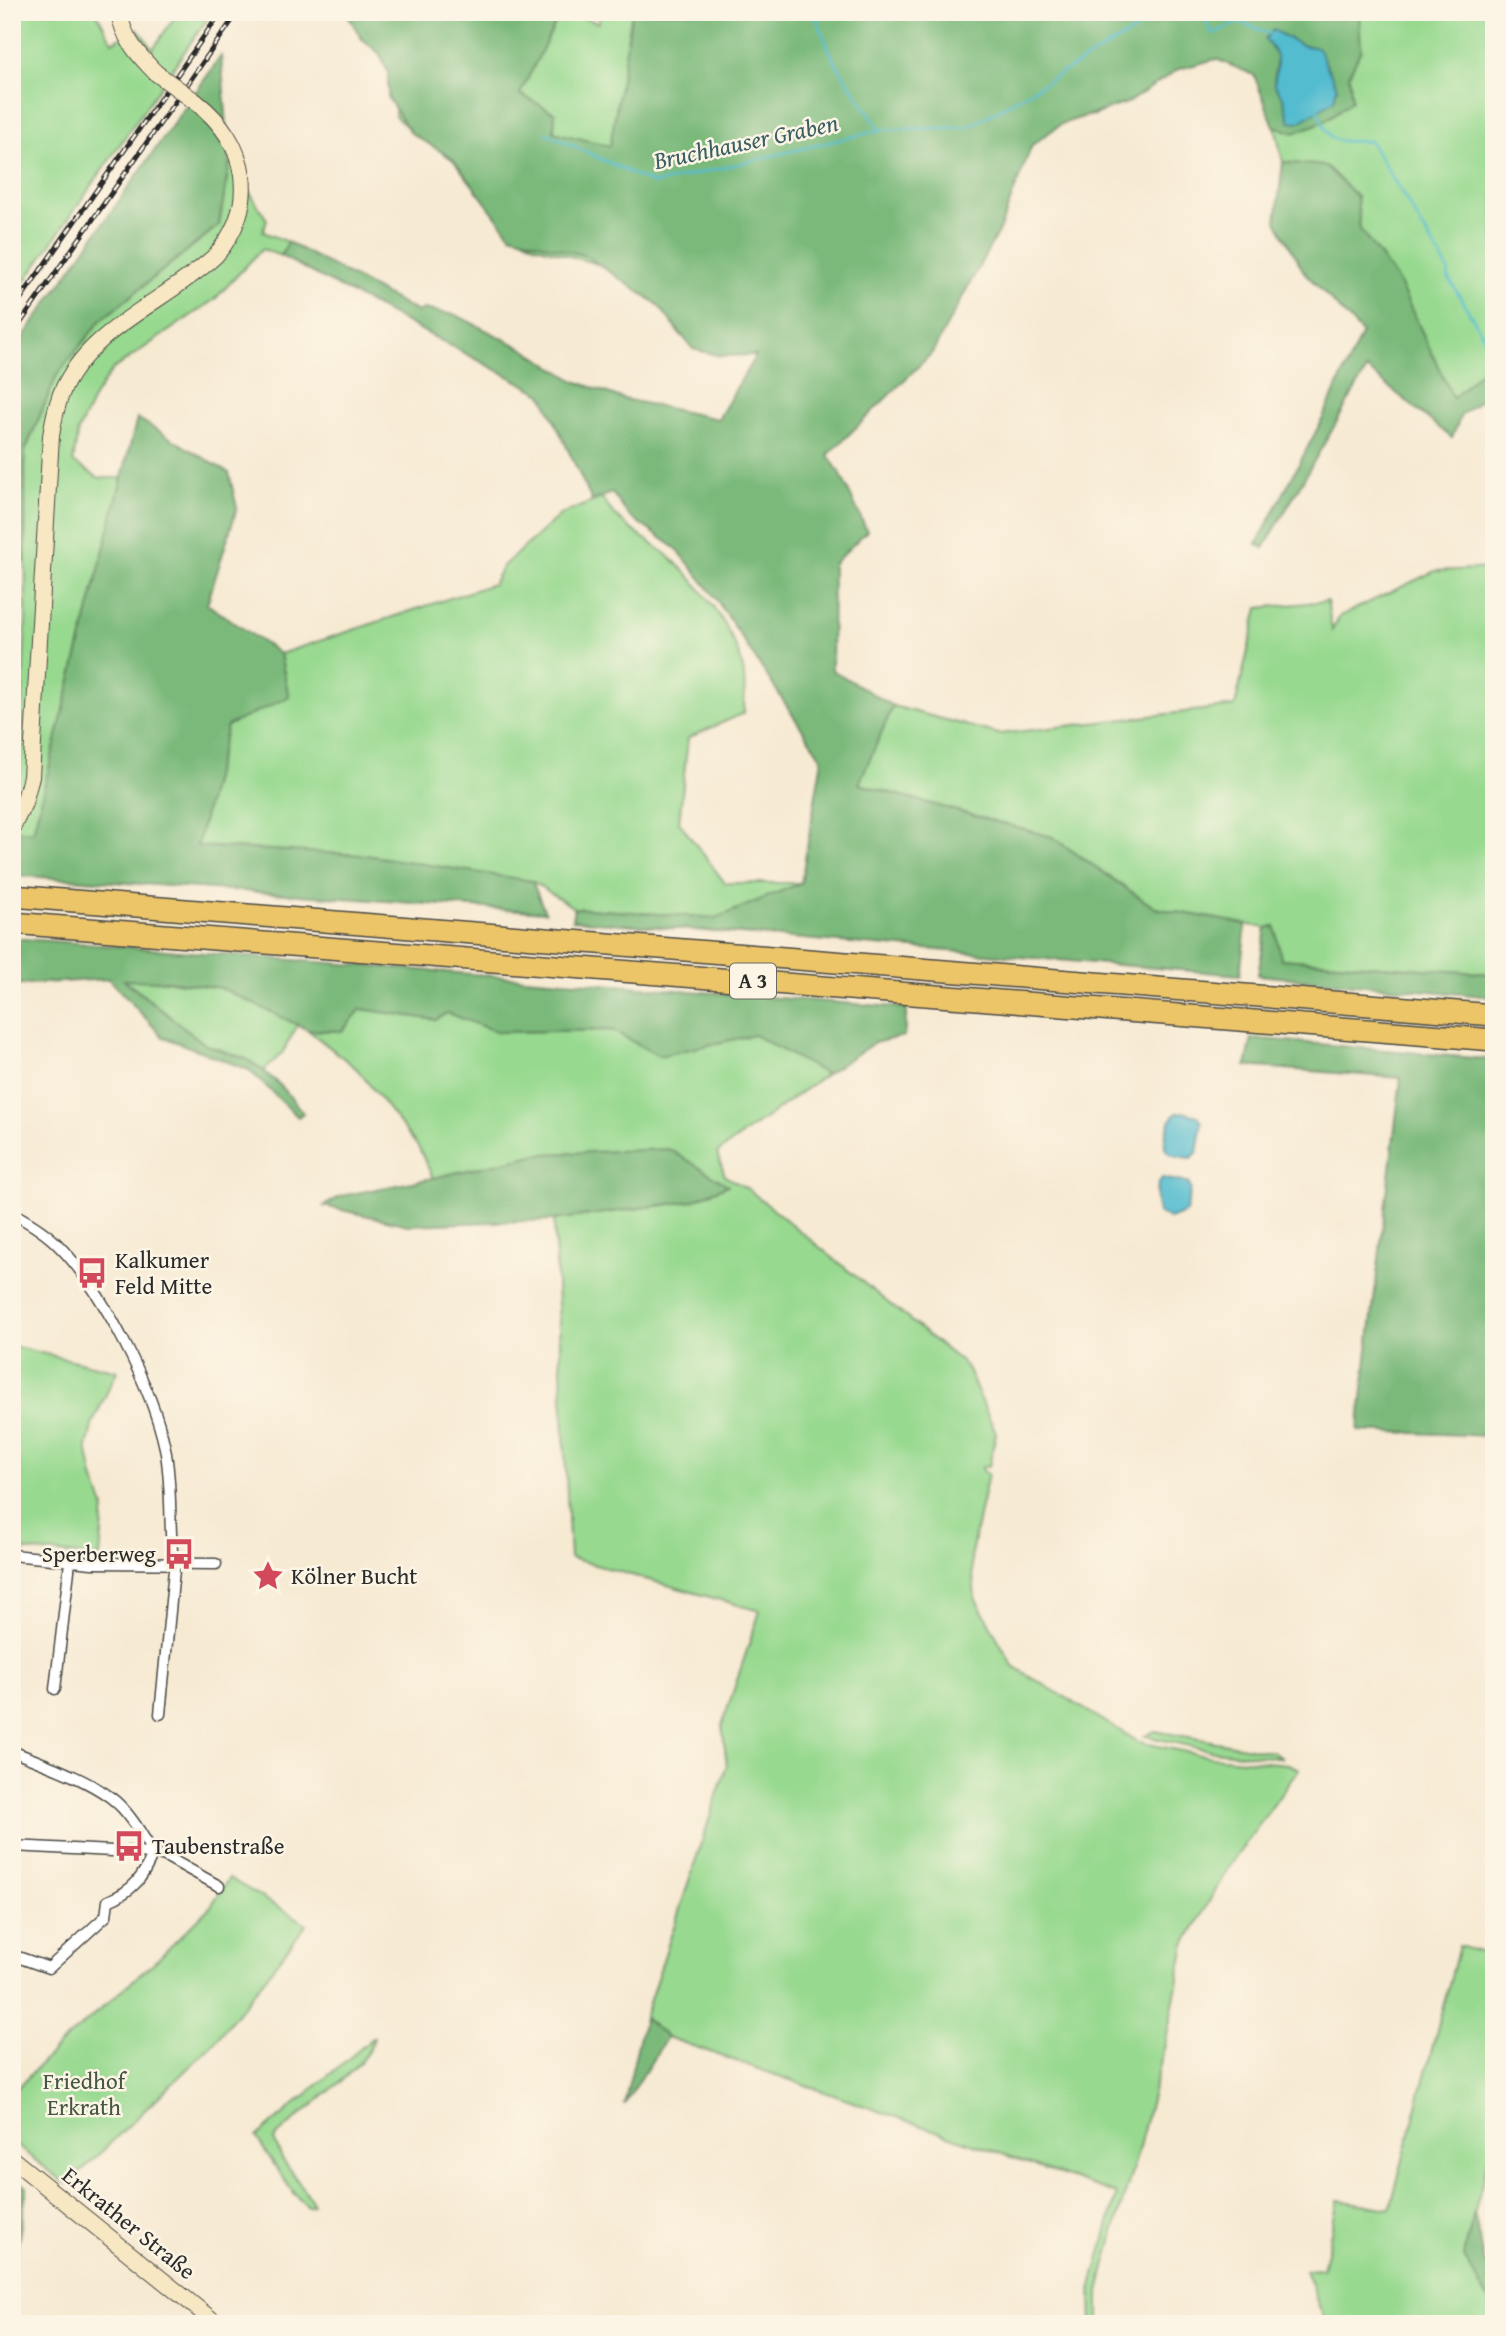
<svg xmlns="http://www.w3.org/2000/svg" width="1506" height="2336" font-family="'Gentium Book Plus',serif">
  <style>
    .green { fill: #98d990; stroke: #62825e; stroke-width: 2 }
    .forest { fill: #7ab97a; stroke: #527252; stroke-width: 2; fill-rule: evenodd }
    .water { fill: #52bccf; stroke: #3e747d; stroke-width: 2 }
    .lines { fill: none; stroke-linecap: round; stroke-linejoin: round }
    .stream { stroke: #52bccf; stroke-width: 2.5 }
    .street-casing { stroke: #4a4844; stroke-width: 13 }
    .secondary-casing { stroke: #4a4844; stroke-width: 18 }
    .highway-casing { stroke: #4a4844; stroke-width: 24 }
    .street { stroke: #fff; stroke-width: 10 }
    .secondary { stroke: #f7e8c3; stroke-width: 16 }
    .highway { stroke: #ecc569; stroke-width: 21 }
    .rail-casing { stroke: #2b2b2b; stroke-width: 5 }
    .rail { stroke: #fcf5e5; stroke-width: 2.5; stroke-dasharray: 8; stroke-linecap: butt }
    .secondary-bridge-casing { stroke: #4a4844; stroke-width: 18; stroke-linecap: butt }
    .secondary-bridge { stroke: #f7e8c3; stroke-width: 16 }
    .labels { text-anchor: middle; stroke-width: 5; stroke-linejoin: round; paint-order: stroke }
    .shield { fill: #fcf5e5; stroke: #6a6863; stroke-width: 2 }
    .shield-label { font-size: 21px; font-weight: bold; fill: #2b2b2b }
    .poi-label { font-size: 23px; fill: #2b2b2b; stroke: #fcf5e5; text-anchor: start }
    .park-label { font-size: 23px; fill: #465644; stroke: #fcf5e5 }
    .street-label { font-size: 23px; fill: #2b2b2b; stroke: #fcf5e5 }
    .water-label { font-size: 24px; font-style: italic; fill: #395e64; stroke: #fcf5e5 }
  </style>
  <rect width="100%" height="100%" fill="#fcf5e5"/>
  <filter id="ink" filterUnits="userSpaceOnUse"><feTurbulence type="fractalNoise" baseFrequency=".0143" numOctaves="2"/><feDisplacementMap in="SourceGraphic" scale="14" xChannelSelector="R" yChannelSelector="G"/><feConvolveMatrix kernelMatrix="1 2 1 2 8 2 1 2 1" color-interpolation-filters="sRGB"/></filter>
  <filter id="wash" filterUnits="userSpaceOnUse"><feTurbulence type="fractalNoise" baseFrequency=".00686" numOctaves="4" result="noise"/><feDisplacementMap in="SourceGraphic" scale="28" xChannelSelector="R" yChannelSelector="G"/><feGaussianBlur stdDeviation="1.57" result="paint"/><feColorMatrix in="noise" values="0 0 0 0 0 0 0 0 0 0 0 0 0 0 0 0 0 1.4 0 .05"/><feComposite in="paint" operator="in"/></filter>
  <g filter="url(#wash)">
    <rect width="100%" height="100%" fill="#f7ead3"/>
    <!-- green -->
    <path class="green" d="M12,12h84l16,30 26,-13 15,20 25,-37h34l-200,288z
      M485,12h82l32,11v-11h33l-4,23 23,-23h843v366l-47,42 -164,-258 -8,-36 -18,-57 -46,-14 -32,8 -54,38 -30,14 -46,5 -304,225 -30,9 -16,-5 -20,-15 -22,-34 -50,-33 -73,-22 -26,-15 -55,-70 -44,-31 -14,-13v-49z
      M230,161l37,59 -4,12 25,10 -7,14 -19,-7 -47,50 -103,71 -18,27 -16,34 -5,31 26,16h23l-89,354 -21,-2v-33l9,-77 5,-101 -1,-168 32,-76 44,-55 118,-95z
      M602,498c16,26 36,35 60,53 34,26 71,76 81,118 3,13 1,30 1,44l-56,25 -9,84 46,61h76l-85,35 -142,-10 -42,-27 -335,-35 30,-121 62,-28 -9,-43 213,-70 10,-18 58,-52z
      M1494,568v406l-214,-15 -6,-33 -8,2 -111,-20 -103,-71 -194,-53 35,-78 106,28 236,-28 23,-98 69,-7 5,29 8,-14 95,-45z
      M123,979l46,2 52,7 77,36 -15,28 -19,19 -18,-12 -40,-14z
      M361,1009l75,11 11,-7 51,19 114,-2 47,26 95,-22 72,40 -109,79 8,23 23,13 218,177 30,67 -7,33 -7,1 1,4 5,3 -17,80 4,44 38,68 126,76 72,15 77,7 11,5 -71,99 -43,76 -19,96 -29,115 -19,62 -19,74v33h-7l-1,-34 26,-96 -450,-157 -23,-19 83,-253 -5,-40 38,-114 -190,-53 -16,-338 138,-19 -154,-47 -105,24 -14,-30 -62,-79 -49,-39 34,1z
      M12,1346l105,25 -24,51 -6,25 6,30 11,30 -4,50 -79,-7 -9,-2z
      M1155,1731l117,21 10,6 -70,-7 -67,-15z
      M229,1878l78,46 -93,119 -146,141 -7,-4 -49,-38v-48l45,-47 102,-89 52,-52z
      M1459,1946l35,10v178l-30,122 30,55v13h-168l-21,-54 18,-1 15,-69 52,9z
      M374,2037c-5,31 -78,77 -100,102l8,20 30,42 1,4 -5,2 -14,-13 -38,-57z"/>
    <!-- forest -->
    <path class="forest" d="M346,12h215l-41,82 35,19 -1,19 56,14 22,-134h727l2,38 -12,25 3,25 -27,21 -31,12 -20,-7 -20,-51 -38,-16 -37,10 -52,34 -66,21 -29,21 -32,83 -68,125 -104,102 13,20 26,56 -34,33 -1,106 61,36 -34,78 193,53 103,71 91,16 -6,51 -668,-55 2,-12 142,10 85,-35 21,-124 -110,-166 -35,-44 -48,-33 -17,-23 -20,8 -50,-107 -261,-138 7,-14 130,70 5,-3 33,6 68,34 51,32 49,18 94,20 38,-64 -35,1 -28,-7 -36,-45 -71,-48 -76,-21 -57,-76 -42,-26 -23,-35v-26l-9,-19 -17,-14zM1287,37l14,8 17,3 -28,73 -7,-24 -9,-13 3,-31z
      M221,56l9,105 -11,64 -118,95 -44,55 -32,76v109l-13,12v-219z
      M1283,162l43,4 31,31 3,32 38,52 55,117 31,-30 10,4v17l-33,26 -9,23 -85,-69 -103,179 -7,-4 65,-124 40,-87 -58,-61 -28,-51z
      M137,418l92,55 8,35 -30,96 73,50 9,43 -62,29 -30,120 169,9 166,26 13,31 -533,-37v-45l21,2z
      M1275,926l6,33 213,15v23l-236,-22 8,-47z
      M12,938l895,70 -3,28 -30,7 -48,31 -72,-39 -95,21 -47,-26 -114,2 -51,-19 -11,7 -75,-11 -19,22 -34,-1 -87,-42 -52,-7 -45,-1 82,65 40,14 18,12 19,17 20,25 -5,4 -49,-47 -86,-33 -54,-58 -97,6z
      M1252,1038l242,22v376l-136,-5 43,-353 -155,-12z
      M669,1149l59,36 -36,16 -138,19 -146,5 -84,-19 17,-10 92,-18 105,-24z
      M644,2018l23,19 -43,68z
      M12,2178l15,9 -15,93z
      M1474,2212l9,48 11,19v32l-30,-55z"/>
    <!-- water -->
    <path class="water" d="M1273,30l28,15 17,3 19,39 -3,13 -34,22 -10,-1 -7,-24 -9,-13c4,-22 6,-27 -9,-45z
      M1183,1112l15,4 4,6 -5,31 -6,5c-7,-1 -19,-1 -23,-6 -8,-8 1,-32 8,-39z
      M1162,1178l26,5 3,6 -5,23 -16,7 -12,-6c-3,-12 -4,-25 4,-35z"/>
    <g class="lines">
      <!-- stream -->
      <path class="stream" d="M814,12l19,47 47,71
        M1317,110c14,37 17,31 53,31l79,130 -1,6 36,60 10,10
        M546,133l108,51 226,-54 89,-3 194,-113 39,-1 10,21 28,-12 30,12"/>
    </g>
  </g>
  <g filter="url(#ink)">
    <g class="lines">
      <defs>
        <path id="street" d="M12,1213c17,9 34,19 48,34 43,44 92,140 105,201 8,40 3,82 9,122l-14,144
          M12,1555l80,8 124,1
          M55,1689l15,-127
          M12,1751c31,13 71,26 98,46 19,14 31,36 43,56
          M12,1846l141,7 12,3 54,30
          M12,1955l37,13 57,-52 2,-15c25,-10 35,-23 45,-48"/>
        <path id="secondary" d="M119,12c4,26 19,43 37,61
          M12,828l12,-25 7,-26 20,-341c2,-14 5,-28 10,-42 27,-66 105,-92 154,-138 45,-51 33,-114 -19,-154
          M12,2159l205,165"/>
        <path id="highway" d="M12,896l1482,119
          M12,923l1482,117"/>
      </defs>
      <!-- street casing -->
      <use href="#street" class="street-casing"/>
      <!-- secondary casing -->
      <use href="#secondary" class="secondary-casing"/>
      <!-- highway casing -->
      <use href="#highway" class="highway-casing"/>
      <!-- street -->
      <use href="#street" class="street"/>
      <!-- secondary -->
      <use href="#secondary" class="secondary"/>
      <!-- highway -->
      <use href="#highway" class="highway"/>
      <defs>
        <path id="rail" d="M12,311l209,-299
          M12,335l226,-323"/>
      </defs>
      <!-- rail casing -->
      <use href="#rail" class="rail-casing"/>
      <!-- rail -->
      <use href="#rail" class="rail"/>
      <defs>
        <path id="secondary-bridge" d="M156,73l40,29"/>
      </defs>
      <!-- secondary-bridge casing -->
      <use href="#secondary-bridge" class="secondary-bridge-casing"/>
      <!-- secondary-bridge -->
      <use href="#secondary-bridge" class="secondary-bridge"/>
    </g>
  </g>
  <!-- icons -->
  <defs>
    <symbol id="bus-bare" viewBox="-9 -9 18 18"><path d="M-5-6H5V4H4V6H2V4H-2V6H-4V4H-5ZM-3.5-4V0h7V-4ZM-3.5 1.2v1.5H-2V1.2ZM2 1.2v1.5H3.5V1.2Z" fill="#d1495b" stroke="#fcf5e5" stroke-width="2.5" paint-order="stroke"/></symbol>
    <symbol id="sight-bare" viewBox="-9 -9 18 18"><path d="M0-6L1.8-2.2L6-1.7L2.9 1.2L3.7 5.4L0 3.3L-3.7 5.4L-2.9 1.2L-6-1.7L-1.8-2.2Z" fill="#d1495b" stroke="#fcf5e5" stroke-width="2.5" paint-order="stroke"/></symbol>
  </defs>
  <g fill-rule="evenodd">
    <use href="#bus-bare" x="70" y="1251" width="44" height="44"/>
    <use href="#bus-bare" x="157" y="1532" width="44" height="44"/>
    <use href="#sight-bare" x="246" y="1554" width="44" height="44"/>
    <use href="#bus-bare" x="107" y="1824" width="44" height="44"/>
  </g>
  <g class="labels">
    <!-- shield labels -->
    <rect class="shield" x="730" y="963.5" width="46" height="35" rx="5"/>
    <g class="shield-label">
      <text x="753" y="988">A 3</text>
    </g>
    <!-- poi labels -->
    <g class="poi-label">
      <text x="115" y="1268">Kalkumer<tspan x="115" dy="26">Feld Mitte</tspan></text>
      <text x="156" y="1562" text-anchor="end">Sperberweg</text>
      <text x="291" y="1584">Kölner Bucht</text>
      <text x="152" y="1854">Taubenstraße</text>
    </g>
    <!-- park labels -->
    <g class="park-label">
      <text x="84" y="2089">Friedhof<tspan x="84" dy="26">Erkrath</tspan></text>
    </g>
    <!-- street labels -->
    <g class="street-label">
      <text transform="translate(129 2223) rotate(39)" y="8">Erkrather Straße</text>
    </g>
    <!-- water labels -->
    <g class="water-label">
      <text transform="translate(746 142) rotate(-12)" y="8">Bruchhauser Graben</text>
    </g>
  </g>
  <!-- margin -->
  <rect width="1506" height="2336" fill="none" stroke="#fcf5e5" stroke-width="42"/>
</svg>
